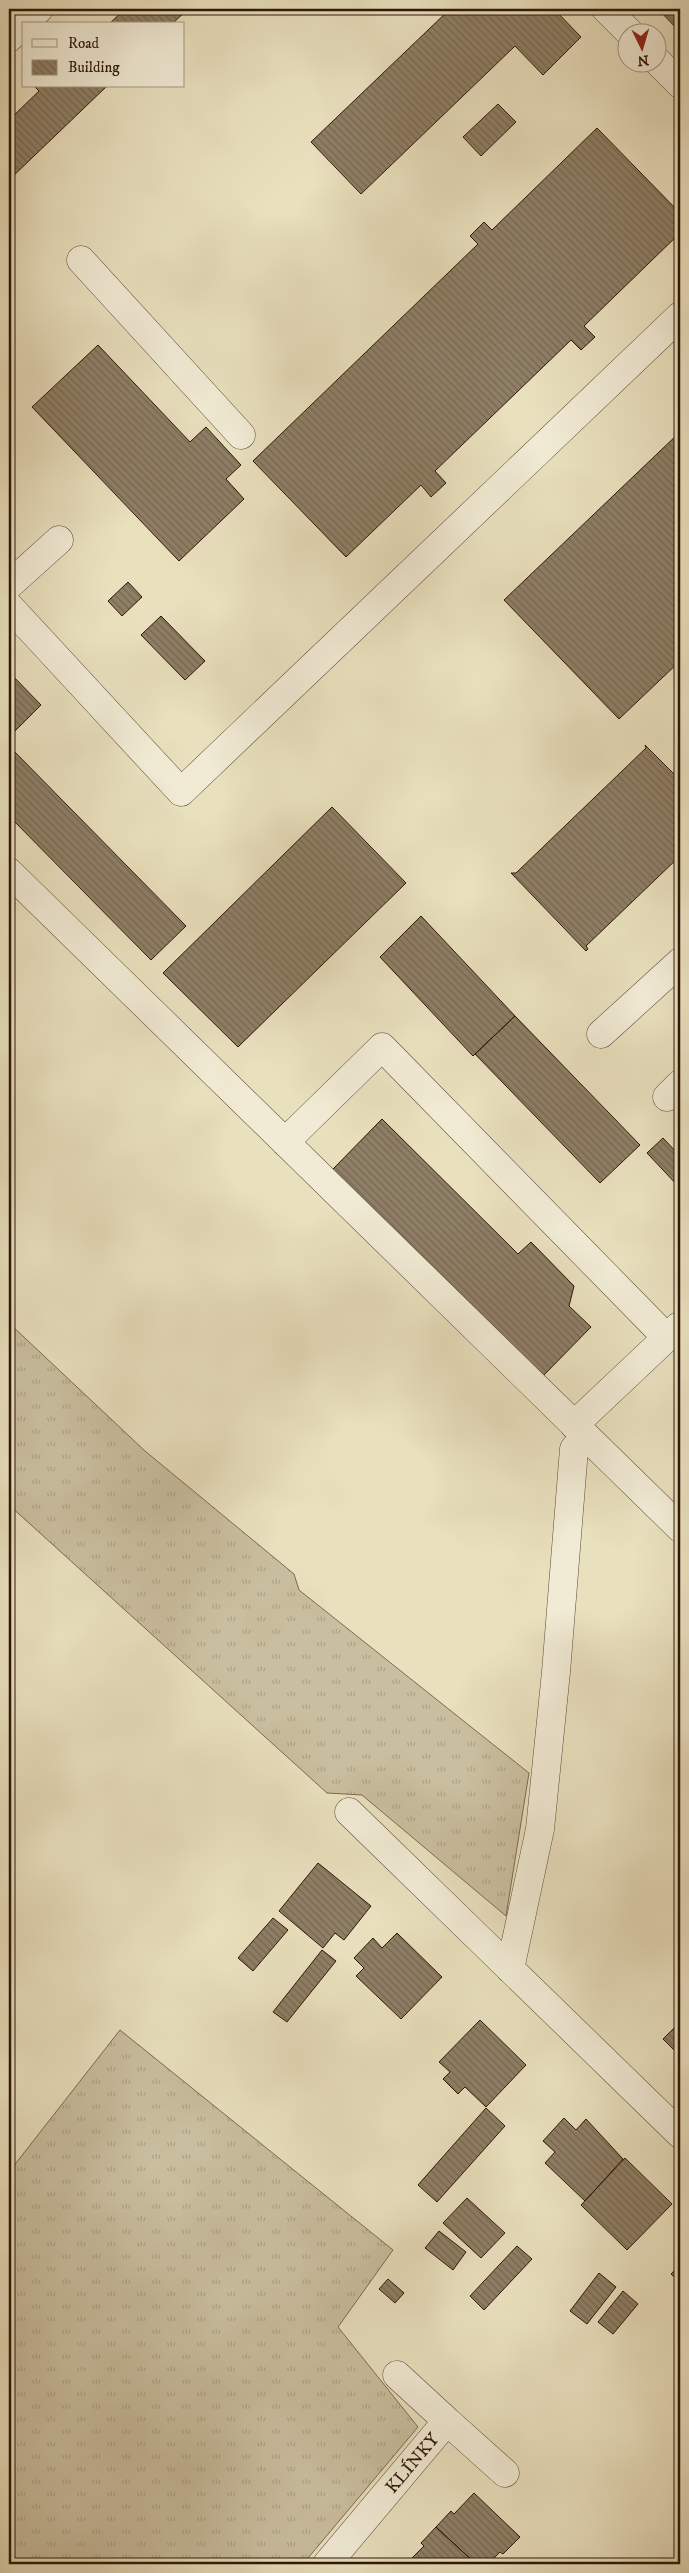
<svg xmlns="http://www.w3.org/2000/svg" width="689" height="2573" font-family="'IM FELL DW Pica',serif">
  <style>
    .grass { fill: url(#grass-tufts); stroke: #7b6a52 }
    .building { fill: url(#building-back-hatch); stroke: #2d1606 }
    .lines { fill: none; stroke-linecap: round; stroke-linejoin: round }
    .minor-casing { stroke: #5c4834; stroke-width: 29 }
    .minor { stroke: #f1ebd5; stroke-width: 28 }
    .labels { text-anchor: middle; stroke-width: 5; stroke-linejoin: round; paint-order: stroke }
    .street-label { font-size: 18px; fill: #2d1606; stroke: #f1ebd5 }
  </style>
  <defs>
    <pattern id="grass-tufts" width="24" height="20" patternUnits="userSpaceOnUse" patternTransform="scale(1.25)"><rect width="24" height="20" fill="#c9be9f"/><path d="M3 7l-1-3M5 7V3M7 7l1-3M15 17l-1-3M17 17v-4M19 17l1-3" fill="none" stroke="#ada387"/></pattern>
    <pattern id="building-back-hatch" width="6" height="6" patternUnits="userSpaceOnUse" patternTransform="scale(1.25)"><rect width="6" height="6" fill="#8f7f66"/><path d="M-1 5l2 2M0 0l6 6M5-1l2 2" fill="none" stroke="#756752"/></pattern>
  </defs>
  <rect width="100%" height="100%" fill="#e9e0be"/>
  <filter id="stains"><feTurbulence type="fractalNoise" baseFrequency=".004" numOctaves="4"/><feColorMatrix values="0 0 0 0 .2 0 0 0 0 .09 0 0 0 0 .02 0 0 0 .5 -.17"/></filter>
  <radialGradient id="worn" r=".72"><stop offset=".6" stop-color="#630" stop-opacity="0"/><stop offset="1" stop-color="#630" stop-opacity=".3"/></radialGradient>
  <!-- grass -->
  <path class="grass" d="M9,1323l136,128 149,123 5,16 230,183 -23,143 -144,-121 -35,-2 -318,-288z
    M120,2030l273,220 -55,77 80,100 -115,137h-294v-392z"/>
  <!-- building -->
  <path class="building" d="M125,9h63l-16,15h-63z
    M450,9h104l27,28 -38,38 -28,-29 -154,148 -50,-52z
    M658,9h22v23z
    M34,86h73l-98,94v-60l30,-29z
    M498,104l18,18 -35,34 -18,-19z
    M597,128l83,85v20l-96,93 11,11 -14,13 -10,-10 -136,131 11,12 -15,14 -10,-12 -75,72 -93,-96 225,-217 -8,-8 14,-14 8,8z
    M98,345l92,97 16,-15 35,38 -15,14 18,20 -65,62 -147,-154z
    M680,432v229l-61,58 -115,-119z
    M128,582l14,15 -20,19 -14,-15z
    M161,616l44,45 -20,19 -44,-45z
    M9,672l32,33 -32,32z
    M645,745l35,35v76l-94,90 2,3 -2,2 -75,-78h5l130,-125z
    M9,746l177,180 -35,34 -142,-144z
    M332,807l74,76 -168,164 -75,-74z
    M421,916l94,100 -42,40 -93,-99z
    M515,1016l125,129 -40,38 -125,-129z
    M382,1119l136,135 13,-12 43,44 -5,20 22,21 -49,50 -209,-208z
    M663,1138l17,18 -1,31 -32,-34z
    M318,1863l53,43 -27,34 -9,-7 -12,15 -44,-37z
    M273,1918l15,12 -35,41 -15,-13z
    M397,1933l45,44 -41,42 -45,-43 8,-8 -10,-10 19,-20 9,10z
    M322,1950l14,11 -49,61 -14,-10z
    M480,2020l46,45 -40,42 -21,-20 -7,7 -15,-15 7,-7 -11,-10z
    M680,2022v34l-17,-17z
    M486,2108l19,18 -68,76 -19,-17z
    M564,2118l12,12 10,-11 37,40 -38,42 -40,-38 10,-11 -12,-11z
    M625,2158l47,46 -45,46 -46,-45z
    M467,2198l38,35 -24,25 -38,-35z
    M439,2231l27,21 -13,18 -28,-22z
    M517,2246l15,13 -48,51 -14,-14z
    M680,2265v17l-9,-8z
    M599,2273l17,14 -29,37 -17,-13z
    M388,2279l16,14 -9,10 -16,-14z
    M623,2291l15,13 -25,30 -15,-12z
    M474,2493l46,44 -17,17 -3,-2 -12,12h-12l-40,-37 15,-16 3,3z
    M436,2527l40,37h-70l18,-18 -3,-3z"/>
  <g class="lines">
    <defs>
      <path id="minor" d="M606,9l23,23
        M9,38l30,-29
        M656,60l24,24
        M81,260l160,175
        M9,585l50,-45
        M9,606l172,186 499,-476
        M9,872l671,656
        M601,1034l79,-72
        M667,1097l13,-13
        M285,1142l97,-95 285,291
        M574,1425l105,-99
        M349,1812l331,322
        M510,1969l30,-140 16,-157 18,-223 11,-13
        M397,2375l50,46
        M327,2564l120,-143 58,52"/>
    </defs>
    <!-- minor casing -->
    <use href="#minor" class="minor-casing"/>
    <!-- minor -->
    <use href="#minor" class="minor"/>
  </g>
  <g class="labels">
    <!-- street labels -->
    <g class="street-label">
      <text transform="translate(412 2463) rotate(-50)" y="6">KLÍNKY</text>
    </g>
  </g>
  <!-- margin -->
  <rect width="689" height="2573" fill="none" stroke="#e9e0be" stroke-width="30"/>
  <rect x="10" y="10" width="669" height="2553" fill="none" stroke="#2d1606" stroke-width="2.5"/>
  <rect x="15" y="15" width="659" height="2543" fill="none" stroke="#2d1606"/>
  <!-- legend -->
  <rect x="22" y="22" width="162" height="65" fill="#f1ebd5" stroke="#a39682"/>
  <rect x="32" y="39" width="25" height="8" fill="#f1ebd5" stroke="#a39682"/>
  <text x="68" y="48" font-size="15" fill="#2d1606">Road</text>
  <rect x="32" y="60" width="25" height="15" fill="url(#building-back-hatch)" stroke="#a39682"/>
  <text x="68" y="72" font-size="15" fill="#2d1606">Building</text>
  <!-- north arrow -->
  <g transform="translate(642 48) rotate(175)"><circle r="24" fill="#f1ebd5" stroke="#a39682"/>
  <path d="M0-4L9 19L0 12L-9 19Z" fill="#8f2418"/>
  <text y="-8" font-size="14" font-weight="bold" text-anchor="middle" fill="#2d1606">N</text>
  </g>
  <rect width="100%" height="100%" filter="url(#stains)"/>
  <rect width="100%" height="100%" fill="url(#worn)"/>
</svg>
